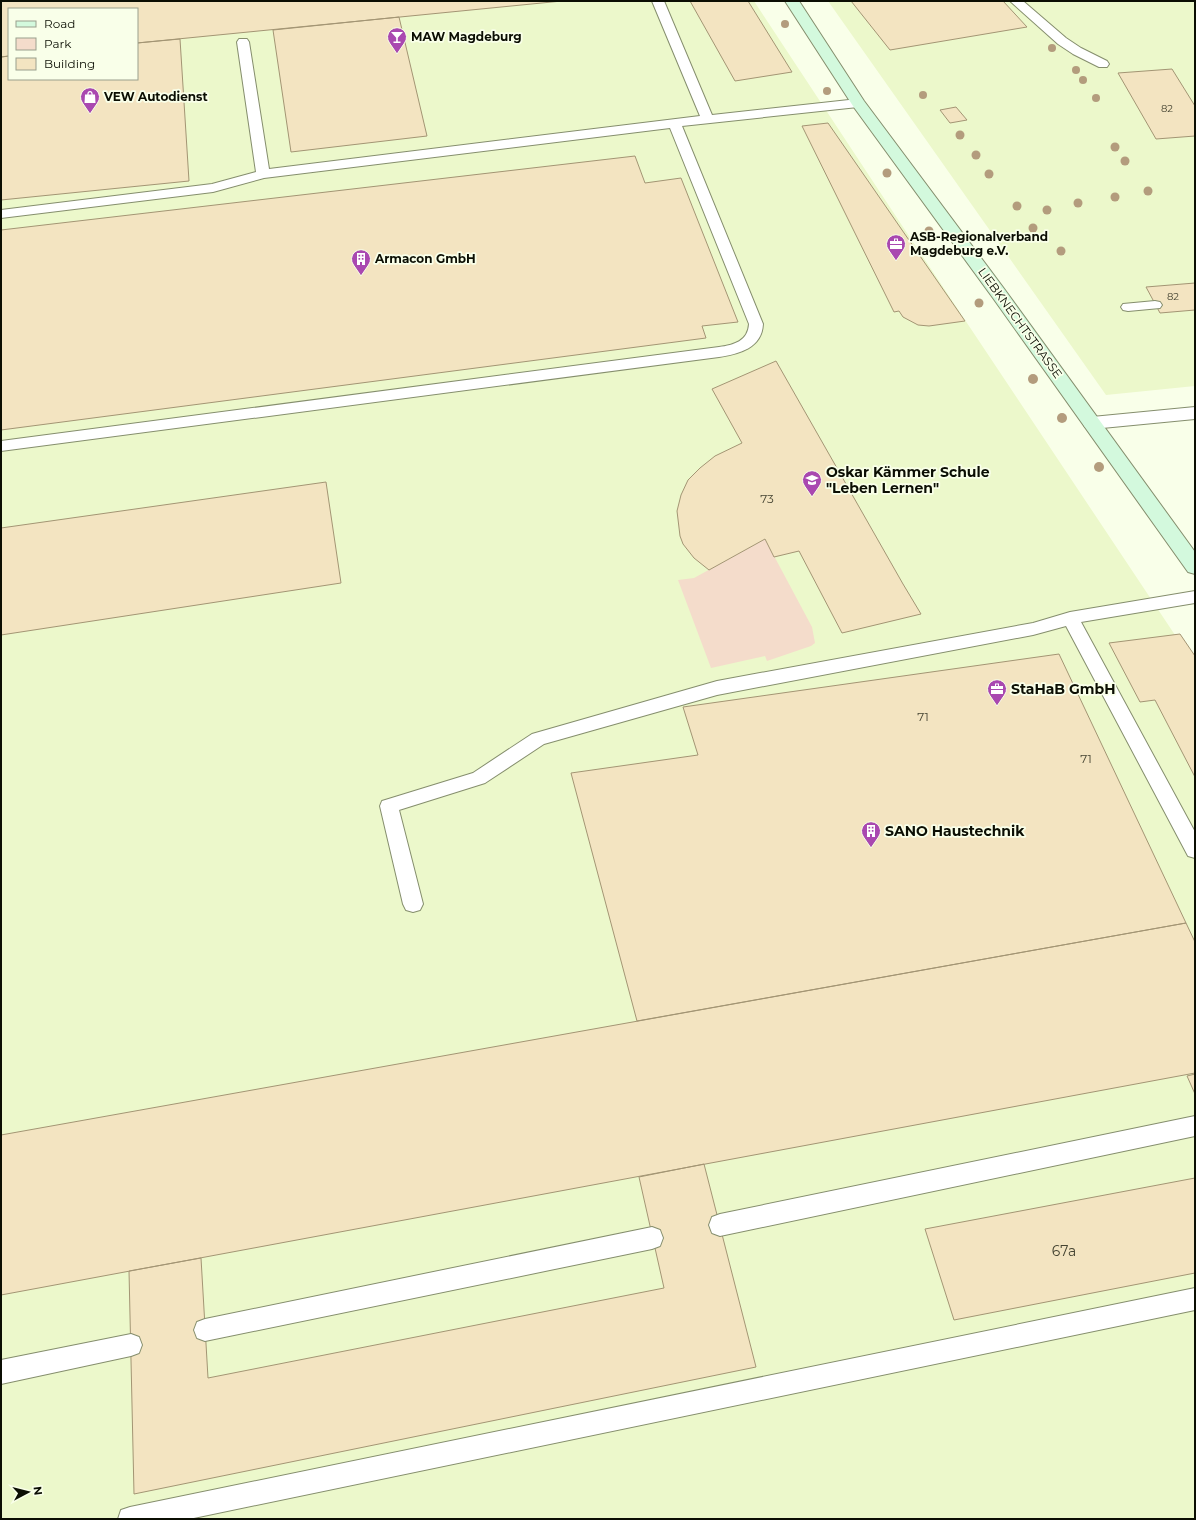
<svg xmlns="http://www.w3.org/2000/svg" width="1196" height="1520" font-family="Montserrat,sans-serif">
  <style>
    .built { fill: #ecf8cb; fill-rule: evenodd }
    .green { fill: #f4dccb }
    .building { fill: #f3e4c1; stroke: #a39574 }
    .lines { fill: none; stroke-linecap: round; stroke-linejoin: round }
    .lane-casing { stroke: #858e6d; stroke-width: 2 }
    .street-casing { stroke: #858e6d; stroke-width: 2 }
    .secondary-casing { stroke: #858e6d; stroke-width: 2 }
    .lane { fill: #fff; fill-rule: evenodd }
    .street { fill: #fff; fill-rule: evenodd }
    .secondary { fill: #d3f9dd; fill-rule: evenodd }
    .tree { fill: #b39c7d }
    .labels { text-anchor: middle; stroke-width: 3.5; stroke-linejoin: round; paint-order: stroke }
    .far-number-label { font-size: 10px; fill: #454432 }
    .far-poi-label { font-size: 12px; font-weight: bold; fill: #0b0e03; stroke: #f9ffe9; text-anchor: start }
    .far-street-label { font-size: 12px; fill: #0b0e03; stroke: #f9ffe9 }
    .number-label { font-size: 12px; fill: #454432 }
    .poi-label { font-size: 14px; font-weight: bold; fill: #0b0e03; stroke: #f9ffe9; text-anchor: start }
    .near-number-label { font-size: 14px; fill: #454432 }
  </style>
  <rect width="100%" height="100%" fill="#f9ffe9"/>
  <!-- built -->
  <path class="built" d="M1,1h753l147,223 294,441v854h-1194zM9,9h128v70h-128z
    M828,1h367v385l-89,9z"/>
  <!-- green -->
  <path class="green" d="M765,539l47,88 3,16 -4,3 -44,15 -2,-5 -54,12 -33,-88 16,-2z"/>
  <!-- building -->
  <path class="building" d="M1,1h561l-425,42v-34h-128v47l-8,1z
    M690,1h58l44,71 -57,9z
    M851,1h152l24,26 -137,23z
    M399,17l28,119 -136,16 -18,-122z
    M180,39l9,142 -188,19v-143l8,-1v23h128v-36z
    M1172,69l23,37v30l-39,3 -38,-66z
    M956,107l11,13 -17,3 -10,-13z
    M828,123l137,198 -36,5 -11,-1 -15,-8 -4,-6 -5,1 -92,-186z
    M635,156l10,27 36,-5 57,144 -36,4 4,12 -705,92v-200z
    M1195,283v27l-35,3 -14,-26z
    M776,361l127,223 18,30 -79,19 -43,-82 -25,6 -9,-18 -56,31 -15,-12 -11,-14 -3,-8 -3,-25 4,-16 7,-15 12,-12 15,-12 27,-13 -30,-54z
    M326,482l15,101 -340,52v-107z
    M1180,634l15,22v121l-40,-77 -15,2 -31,-59z
    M1059,654l127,269 -549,98 -66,-248 127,-18 -15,-48z
    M1186,923l9,19v131l-1194,222v-160z
    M1195,1074v20l-8,-18z
    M704,1164l52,203 -622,127 -5,-223 72,-13 7,120 456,-90 -25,-111z
    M1195,1178v95l-241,47 -29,-91z"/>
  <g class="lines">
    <defs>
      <path id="lane" d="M652,1h12l48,114 146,-16 4,1 2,3 -2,3 -4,1 -176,19 81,198c-1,24 -24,30 -44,33l-718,94v-10l718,-94c15,-2 29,-6 30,-23l-79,-196 -406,50 -51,14 -212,26v-8l211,-26 44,-12 -19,-130 2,-3h8l2,3 20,127 431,-53z
        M1010,1h13l43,37 15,10 26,13 2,3 -2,3h-8l-26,-13 -15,-10z
        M1155,301l5,1 2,3 -2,3 -32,3 -5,-1 -2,-3 2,-3z
        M1195,591v12l-114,19 114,210v26l-7,-2 -122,-230 -33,9 -316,60 -173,49 -59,39 -86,27 24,94 -3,6 -7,2 -7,-2 -3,-6 -23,-98 2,-5 91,-28 59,-39 185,-53 316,-58 37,-11z
        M1195,1116v20l-475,100 -8,-3 -3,-8 3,-8 8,-3z
        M652,1227l8,3 3,8 -3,8 -8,3 -447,92 -8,-3 -3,-8 3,-8 8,-3z
        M1195,1288v22l-1006,209h-71l3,-9 9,-3z
        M131,1334l8,3 3,8 -3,8 -8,3 -130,28v-24z"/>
      <path id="street" d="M1195,407v12l-103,10 -7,-2 -2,-4 2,-4 7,-2z"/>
      <path id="secondary" d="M785,1h14l65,100 141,189 190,262v22l-7,-2 -195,-274 -140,-192z"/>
    </defs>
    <!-- lane casing -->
    <use href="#lane" class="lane-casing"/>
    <!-- street casing -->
    <use href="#street" class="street-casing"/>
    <!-- secondary casing -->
    <use href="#secondary" class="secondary-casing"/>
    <!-- lane -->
    <use href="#lane" class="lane"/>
    <!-- street -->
    <use href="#street" class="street"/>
    <!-- secondary -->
    <use href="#secondary" class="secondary"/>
  </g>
  <!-- trees -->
  <g class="tree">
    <circle cx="785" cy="24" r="4"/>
    <circle cx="1052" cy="48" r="4"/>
    <circle cx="1076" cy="70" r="4"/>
    <circle cx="1083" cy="80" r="4"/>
    <circle cx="827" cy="91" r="4"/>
    <circle cx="923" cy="95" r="4"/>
    <circle cx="1096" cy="98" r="4"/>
    <circle cx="960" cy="135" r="4.5"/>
    <circle cx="1115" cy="147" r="4.5"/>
    <circle cx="976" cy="155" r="4.5"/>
    <circle cx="1125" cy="161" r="4.5"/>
    <circle cx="887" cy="173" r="4.5"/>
    <circle cx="989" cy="174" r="4.5"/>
    <circle cx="1148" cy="191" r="4.5"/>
    <circle cx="1115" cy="197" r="4.5"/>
    <circle cx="1078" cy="203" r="4.5"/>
    <circle cx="1017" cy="206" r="4.5"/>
    <circle cx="1047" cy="210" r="4.5"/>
    <circle cx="1033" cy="228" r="4.5"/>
    <circle cx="929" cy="231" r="4.5"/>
    <circle cx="1061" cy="251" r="4.5"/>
    <circle cx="979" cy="303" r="4.5"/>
    <circle cx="1033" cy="379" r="5"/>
    <circle cx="1062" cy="418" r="5"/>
    <circle cx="1099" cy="467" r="5"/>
  </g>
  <!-- icons -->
  <defs>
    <symbol id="bar-pin" viewBox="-11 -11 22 30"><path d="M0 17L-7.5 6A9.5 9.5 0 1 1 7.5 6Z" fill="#a948b0" stroke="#f9ffe9"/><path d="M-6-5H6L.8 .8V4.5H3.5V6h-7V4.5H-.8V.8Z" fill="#fff"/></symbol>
    <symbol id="shop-pin" viewBox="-11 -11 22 30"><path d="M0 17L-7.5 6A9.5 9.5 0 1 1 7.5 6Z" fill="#a948b0" stroke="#f9ffe9"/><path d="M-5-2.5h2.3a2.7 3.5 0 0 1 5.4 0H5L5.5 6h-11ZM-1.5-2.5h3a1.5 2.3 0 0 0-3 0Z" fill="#fff"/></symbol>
    <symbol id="office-pin" viewBox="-11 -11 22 30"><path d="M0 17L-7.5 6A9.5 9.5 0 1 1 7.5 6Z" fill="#a948b0" stroke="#f9ffe9"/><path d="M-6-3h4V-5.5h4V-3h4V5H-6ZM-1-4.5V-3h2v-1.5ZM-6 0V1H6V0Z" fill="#fff"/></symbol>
    <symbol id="building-pin" viewBox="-11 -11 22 30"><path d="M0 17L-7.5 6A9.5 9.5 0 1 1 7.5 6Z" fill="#a948b0" stroke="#f9ffe9"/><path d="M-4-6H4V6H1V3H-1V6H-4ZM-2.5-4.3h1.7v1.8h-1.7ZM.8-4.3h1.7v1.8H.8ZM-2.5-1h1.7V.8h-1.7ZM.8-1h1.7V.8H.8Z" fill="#fff"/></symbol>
    <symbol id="school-pin" viewBox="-11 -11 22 30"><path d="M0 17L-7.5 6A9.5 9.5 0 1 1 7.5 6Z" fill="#a948b0" stroke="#f9ffe9"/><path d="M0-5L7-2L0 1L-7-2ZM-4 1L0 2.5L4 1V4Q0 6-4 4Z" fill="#fff"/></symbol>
  </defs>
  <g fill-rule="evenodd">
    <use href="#bar-pin" x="386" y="26" width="22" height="30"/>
    <use href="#shop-pin" x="79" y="86" width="22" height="30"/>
    <use href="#office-pin" x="885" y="233" width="22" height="30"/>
    <use href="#building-pin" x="350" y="248" width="22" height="30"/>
    <use href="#school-pin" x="801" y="469" width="22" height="30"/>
    <use href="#office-pin" x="986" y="678" width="22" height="30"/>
    <use href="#building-pin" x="860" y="820" width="22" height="30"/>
  </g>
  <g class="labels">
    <!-- far-number labels -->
    <g class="far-number-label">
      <text x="1167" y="112">82</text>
      <text x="1173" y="300">82</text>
    </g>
    <!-- far-poi labels -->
    <g class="far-poi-label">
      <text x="411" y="41">MAW Magdeburg</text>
      <text x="104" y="101">VEW Autodienst</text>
      <text x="910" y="241">ASB-Regionalverband<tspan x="910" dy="14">Magdeburg e.V.</tspan></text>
      <text x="375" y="263">Armacon GmbH</text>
    </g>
    <!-- far-street labels -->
    <g class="far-street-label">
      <text transform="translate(1020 323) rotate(54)" y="4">LIEBKNECHTSTRASSE</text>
    </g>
    <!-- number labels -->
    <g class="number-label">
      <text x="767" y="503">73</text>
      <text x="923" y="721">71</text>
      <text x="1086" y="763">71</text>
    </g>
    <!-- poi labels -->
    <g class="poi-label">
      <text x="826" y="477">Oskar Kämmer Schule<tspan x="826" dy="16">"Leben Lernen"</tspan></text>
      <text x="1011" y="694">StaHaB GmbH</text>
      <text x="885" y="836">SANO Haustechnik</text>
    </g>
    <!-- near-number labels -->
    <g class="near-number-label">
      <text x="1064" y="1256">67a</text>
    </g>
  </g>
  <!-- border -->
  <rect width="1196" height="1520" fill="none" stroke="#0b0e03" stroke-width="4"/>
  <!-- legend -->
  <rect x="8" y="8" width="130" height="72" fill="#f9ffe9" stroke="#9a9f8d"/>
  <rect x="16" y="21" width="20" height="6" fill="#d3f9dd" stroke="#9a9f8d"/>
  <text x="44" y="28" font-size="12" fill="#0b0e03">Road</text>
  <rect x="16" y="38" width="20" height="12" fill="#f4dccb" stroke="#9a9f8d"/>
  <text x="44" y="48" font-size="12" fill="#0b0e03">Park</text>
  <rect x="16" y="58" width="20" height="12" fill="#f3e4c1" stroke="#9a9f8d"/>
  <text x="44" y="68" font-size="12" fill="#0b0e03">Building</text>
  <!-- north arrow -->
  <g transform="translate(28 1492) rotate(83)" stroke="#f9ffe9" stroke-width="3" paint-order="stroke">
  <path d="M0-3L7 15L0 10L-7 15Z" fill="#0b0e03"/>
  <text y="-6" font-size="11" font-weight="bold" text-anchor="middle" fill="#0b0e03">N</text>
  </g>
</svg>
